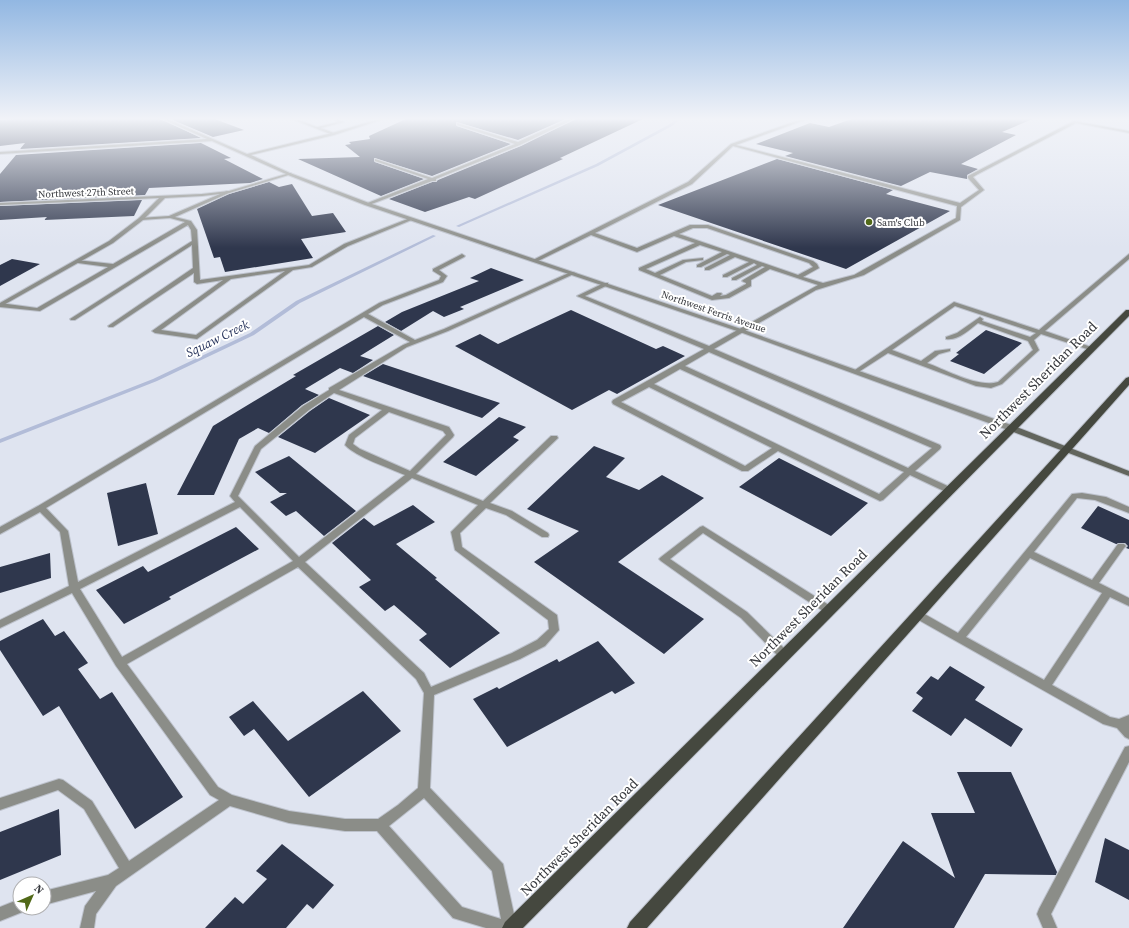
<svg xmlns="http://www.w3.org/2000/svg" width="1129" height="928" font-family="'Source Serif 4',serif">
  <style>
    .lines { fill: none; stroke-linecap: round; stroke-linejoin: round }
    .stream { fill: #b2bcd8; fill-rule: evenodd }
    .building { fill: #2f374d }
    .service-casing { stroke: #bdc2cc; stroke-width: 2 }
    .minor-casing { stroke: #bdc2cc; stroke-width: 2 }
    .tertiary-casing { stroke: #bdc2cc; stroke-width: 2 }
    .secondary-casing { stroke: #bdc2cc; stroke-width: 2 }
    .primary-casing { stroke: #bdc2cc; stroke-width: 2 }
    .service { fill: #8b8d88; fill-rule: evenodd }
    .minor { fill: #8b8d88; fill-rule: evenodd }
    .tertiary { fill: #8b8d88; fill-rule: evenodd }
    .secondary { fill: #62655d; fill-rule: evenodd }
    .primary { fill: #45483f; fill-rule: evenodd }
    .poi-dot { fill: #516918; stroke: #fff; stroke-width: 1.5 }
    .labels { text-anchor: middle; stroke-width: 4; stroke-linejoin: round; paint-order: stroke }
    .far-street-label { font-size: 10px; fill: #36383d; stroke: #fff }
    .far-poi-label { font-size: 10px; fill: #36383d; stroke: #fff; text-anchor: start }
    .water-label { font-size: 13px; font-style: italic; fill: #2a365d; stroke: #fff }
    .near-street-label { font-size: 14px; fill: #36383d; stroke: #fff }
  </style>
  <rect width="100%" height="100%" fill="#dfe4f0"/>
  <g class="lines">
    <!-- stream -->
    <path class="stream" d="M678,118h3l-9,8 -74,40 -139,61 -3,-1 140,-62 74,-40z
      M433,235l3,1 -136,67 -46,32 -97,46 -157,62v-4l153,-60 97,-46 46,-32z"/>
  </g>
  <!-- building -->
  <path class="building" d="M31,118h128l42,20 -181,11 5,-6 -25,3v-26z
    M168,118h44l32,12 -31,7z
    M408,118h160l-50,22 -62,-18 1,4 54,18 -79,32 -58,-18 1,4 49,17 -43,17 -83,-37 62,-2 -15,-12 6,-1 -2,-2 21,-3 -1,-3z
    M577,118h68l-85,40 3,1 -88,40 -6,-2 -44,15 -36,-13 43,-17h4l2,-2 83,-34z
    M854,118h181l-33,14 14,3 -55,29 17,5 -11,6v4l-37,-7 -29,14 -116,-30 8,-3 -37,-9 54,-21 19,4z
    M201,143l30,15 -7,1 39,20 -13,4 -101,5 -4,7 -145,7v-28l16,-19z
    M777,159l116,31 -7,4 64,17 -104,58 -188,-64z
    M269,182l10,5 13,-3 20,32 21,-3 13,19 -45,7 12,19 -88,14 -5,-15 -6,1 -17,-49 32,-15z
    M142,200l-8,16 -90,4 3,-3 -47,3v-14z
    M12,259l28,5 -40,22v-21z
    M491,268l33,12 -64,27 4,2 -20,8 -11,-6 -32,20 -16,-9 17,-10 77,-31 -9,-3z
    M571,310l85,39 7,-3 22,10 -68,38 -8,-4 -37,20 -117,-64 25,-12 18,10z
    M378,326l16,9 -34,21 13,4 -20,13 -13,-5 -35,21 14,6 -17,10 -33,28 -11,-5 -19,11 -25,56h-37l36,-69 83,-50 -3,-1z
    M986,330l36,13 -38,31 -34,-13 9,-7 -3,-1z
    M383,364l117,39 -18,15 -119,-42z
    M329,398l41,17 -55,38 -37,-16 32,-26z
    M499,417l27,10 -13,10 6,3 -43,36 -33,-14z
    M594,446l31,12 -19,19 33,13 23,-15 42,23 -86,64 86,57 -40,35 -130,-92 45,-31 -52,-22z
    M289,456l67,55 -32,25 -28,-25 -10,5 -16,-14 17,-9h-7l-25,-21z
    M779,458l89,45 -37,33 -92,-49z
    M146,483l12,51 -40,12 -11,-53z
    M413,505l22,17 -39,22 41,34 -2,1 65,54 -50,35 -31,-28 8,-6 -33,-29 -9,6 -26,-24 12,-7 -39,-37 32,-25 10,8z
    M1098,506l31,14v29l-3,-1 2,-2 -3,-3 -9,1 -35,-16z
    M236,527l23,22 -90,48 2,2 -47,25 -28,-34 47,-24 5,6z
    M50,553l1,25 -51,15v-26z
    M43,619l12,17 9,-5 24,32 -10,6 22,30 12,-7 71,105 -48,32 -76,-123 -16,10 -43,-66v-9z
    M598,641l37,42 -20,11 -3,-3 -105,56 -34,-48 24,-12 2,2 58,-30 2,3z
    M950,666l35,21 -10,13 48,29 -12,18 -46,-29 -14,18 -39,-25 11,-13 -7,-5 15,-17 7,4z
    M363,691l38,40 -92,66 -55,-68 -10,7 -15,-19 24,-16 35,40z
    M957,772h54l46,100 -1,3 -71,-1 -31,54h-111l60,-87 52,37 -24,-65h44z
    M59,809l2,46 -61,25v-48z
    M1105,838l24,12v50l-34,-18z
    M282,844l52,41 -21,24 -6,-5 -21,24h-81l30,-31 8,7 24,-25 -11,-8z"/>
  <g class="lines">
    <defs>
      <path id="service" d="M289,118h5l23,9 21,-5 -6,-4h5l7,4 -23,6 13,5 -1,2z
        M805,118h5l-74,27 224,58 19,-13 -11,-12v-2l106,-55 55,10v2l-53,-10 -98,51 -5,3 11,13 -23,17 -1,13 -96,55 -48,15 -102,59 226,96 1,2 -1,2 -25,22 37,17 1,2 -1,2h-6l-36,-17 -27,25 -3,1 -102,-50 -30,20h-6l-129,-67 -1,-2 1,-2 91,-51 -127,-53 27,-13h4v2l-23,11 124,50 109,-61 -48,-16 -19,11v6l-22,12 -17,2 -73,-30v-2l56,-25 -21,-7 -37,16 -46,-17 -53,26 -5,-1 155,-78 43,-38zM733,146l224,60 -1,12 -102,57 -31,8 -20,-6 16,-9 -2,-4 -4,-3 -105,-36h-18l-53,23 -42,-15 97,-49zM693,228h14l102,35 4,4 -15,8 -119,-41zM700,245l22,7 -25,13v2h4l26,-13 3,1 -25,13v2h4l26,-13 14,5 -26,13v2h4l27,-14 3,2 -25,13v2h4l26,-14 3,1 -22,13 -1,1 4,2v1l-20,11 -6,1 2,-2 -1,-1h-4l-5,3 -52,-21 26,-13 17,-2v-2l-20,2 -28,13 -9,-4zM709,352l223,96 -24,20 -223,-102zM680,369l224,103 -25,22 -225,-110zM649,387l123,61 -27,18 -124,-64z
        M227,191l4,1 -56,25 16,4 6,9 3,50 109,-15 35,-21 66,-26 4,1 -66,27 -36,21 -19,3 -96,69 -42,-6 -3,-2 71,-51 -26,4 -3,-2v-9l-81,54h-4l-1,-1 85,-58 -1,-23 -117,75h-4l-1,-1 122,-78 -1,-11 -3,-5 -148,86 -40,-4v-4l37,5 71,-41 -30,-4 -2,-1v-2l37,4 72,-42 -15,-4 -29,2h-2v-2l30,-2zM285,271l-89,64 -35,-5 70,-51z
        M462,254l3,2 -1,1 -25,13 8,6 -4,6 -60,23 -15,9 47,26 29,-11 127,-57 5,1 -128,58 -41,16 -68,43 110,37 5,8 -1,2 -37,37 67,27 68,-65h6l1,2 -68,65 22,8 36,22 1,2 -1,2h-6l-36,-22 -20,-7 -26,25 2,14 95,68 2,15 -14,16 -25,13 -86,36 -4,93 73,76 14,64h-31l-33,-10 -76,-87h-32l-56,-8 -59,-17 -114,80 -20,28 -2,14h-14l5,-22 11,-15 -52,14v-14l64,-16 11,-7 -35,-59 -26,-19 -58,20v-12l59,-19 4,1 29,21 37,60 90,-61 -9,-5 -94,-129 -44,-73 -72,35v-8l69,-34 -9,-54 -20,-20 -40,22v-7l38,-21 341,-203 60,-23 2,-4 -8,-5v-2zM364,317l46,25 -7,3 -74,43v2l-26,16 -48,40 -25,50 5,6 -157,80 -10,-51 -22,-23zM334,393l48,17 -33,25 -4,10c11,12 44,23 60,30l-106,82 -61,-61 23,-47 48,-39zM389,412l54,19 3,4 -36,36 -50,-22 -7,-5 2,-6zM412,478l66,27 -27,27 4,18 93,70 1,9 -12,11 -25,13 -81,34 -7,-14 -119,-111zM240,507l53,54 -171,96 -42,-68zM298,567l118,112 8,14 -6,95 -20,17 -20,14h-33l-56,-8 -57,-16 -14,-8 -91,-123zM424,798l68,73 9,48 -39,-12 -73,-81z
        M1129,254v5l-84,72 49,17v2h-4l-49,-16 -7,6 5,10 -1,1 -36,33 -11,4 -15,-2 -88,-33 -31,20h-4l-1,-1 102,-70 85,28zM955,306l81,27 -6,4 -48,-16 1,-2 -3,-2 -23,16 -11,4v2c12,2 23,-9 32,-16l50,18 5,9 -35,32c-20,6 -52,-12 -71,-19l12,-9 11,-3v-2l-15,2 -14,10 -29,-11z
        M1082,493l24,4 23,10v6l-34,-13 -18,-2 -43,54 58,28 26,-36h6l2,2 -2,2 -25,35 30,15v8l-19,-9 -58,88 58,32 9,2 10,-4v24l-4,-2 -8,-9 -14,-4 -188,-106 -2,-3 2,-3 3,-1 3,1 37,21 114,-139zM1030,558l72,35 -58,87 -78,-43z
        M703,526l129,81 2,3 -2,3 -3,1 -3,-1 -123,-80 -33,26 77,53 41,40 1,3 -1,3 -4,1 -4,-1 -39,-40 -80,-57 -2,-2 2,-2 39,-30z
        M1129,746v16l-78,152 6,14h-14l-6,-14 2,-5 86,-162z
        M20,899v9h6l-1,3 -25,10v-14z"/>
      <path id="minor" d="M160,118h5l82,36 85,-21 50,-15h5l-53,17 -83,20 41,19 -63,19 -27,3 -37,2 -22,22 -30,23 -113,64v-4l109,-62 30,-23 20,-20 -159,7v-2l202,-9 27,-3 57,-17 -74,-33 -212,13v-2l207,-13z
        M571,118h5l-56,27 -84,34v2h-4l-63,24 -4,-1 63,-25 -53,-18v-2l57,19 83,-34 -58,-19v-2l61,19z"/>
      <path id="tertiary" d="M290,173l79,30 375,127 270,96 1,2 -1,2h-6l-268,-98 -375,-127 -77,-30v-1z"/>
      <path id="secondary" d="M1008,426h6l115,45v5l-121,-46 -1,-2z"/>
      <path id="primary" d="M1126,310h3v6l-606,612h-21l3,-6z
        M1129,377v8l-482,543h-20l3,-6 496,-544z"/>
    </defs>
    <!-- service casing -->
    <use href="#service" class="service-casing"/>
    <!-- minor casing -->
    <use href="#minor" class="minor-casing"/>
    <!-- tertiary casing -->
    <use href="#tertiary" class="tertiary-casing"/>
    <!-- secondary casing -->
    <use href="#secondary" class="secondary-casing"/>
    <!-- primary casing -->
    <use href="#primary" class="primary-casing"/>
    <!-- service -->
    <use href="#service" class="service"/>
    <!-- minor -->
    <use href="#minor" class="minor"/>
    <!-- tertiary -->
    <use href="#tertiary" class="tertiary"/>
    <!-- secondary -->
    <use href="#secondary" class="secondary"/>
    <!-- primary -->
    <use href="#primary" class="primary"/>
  </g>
  <!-- sky -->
  <linearGradient id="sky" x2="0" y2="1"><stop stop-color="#92b7e2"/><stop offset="0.48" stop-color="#f1f3f8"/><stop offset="1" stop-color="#f1f3f8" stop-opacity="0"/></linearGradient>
  <rect width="1129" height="248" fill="url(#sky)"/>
  <!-- markers -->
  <circle class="poi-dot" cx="869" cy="222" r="4"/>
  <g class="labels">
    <!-- far-street labels -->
    <g class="far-street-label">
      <text transform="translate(86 192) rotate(-2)" y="4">Northwest 27th Street</text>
      <text transform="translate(714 311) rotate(19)" y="4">Northwest Ferris Avenue</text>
    </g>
    <!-- far-poi labels -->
    <g class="far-poi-label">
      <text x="877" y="226">Sam's Club</text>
    </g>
    <!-- water labels -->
    <g class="water-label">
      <text transform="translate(217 338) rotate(-26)" y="5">Squaw Creek</text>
    </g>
    <!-- near-street labels -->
    <g class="near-street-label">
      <text transform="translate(1038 380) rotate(-45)" y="5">Northwest Sheridan Road</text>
      <text transform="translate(808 608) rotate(-45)" y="5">Northwest Sheridan Road</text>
      <text transform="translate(579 837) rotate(-45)" y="5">Northwest Sheridan Road</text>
    </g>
  </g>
  <!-- north arrow -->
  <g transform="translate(32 896) rotate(45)"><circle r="19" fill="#ffffff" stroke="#afafb1"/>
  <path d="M0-3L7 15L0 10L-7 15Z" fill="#516918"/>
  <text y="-6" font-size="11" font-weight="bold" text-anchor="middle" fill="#36383d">N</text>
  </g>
</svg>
